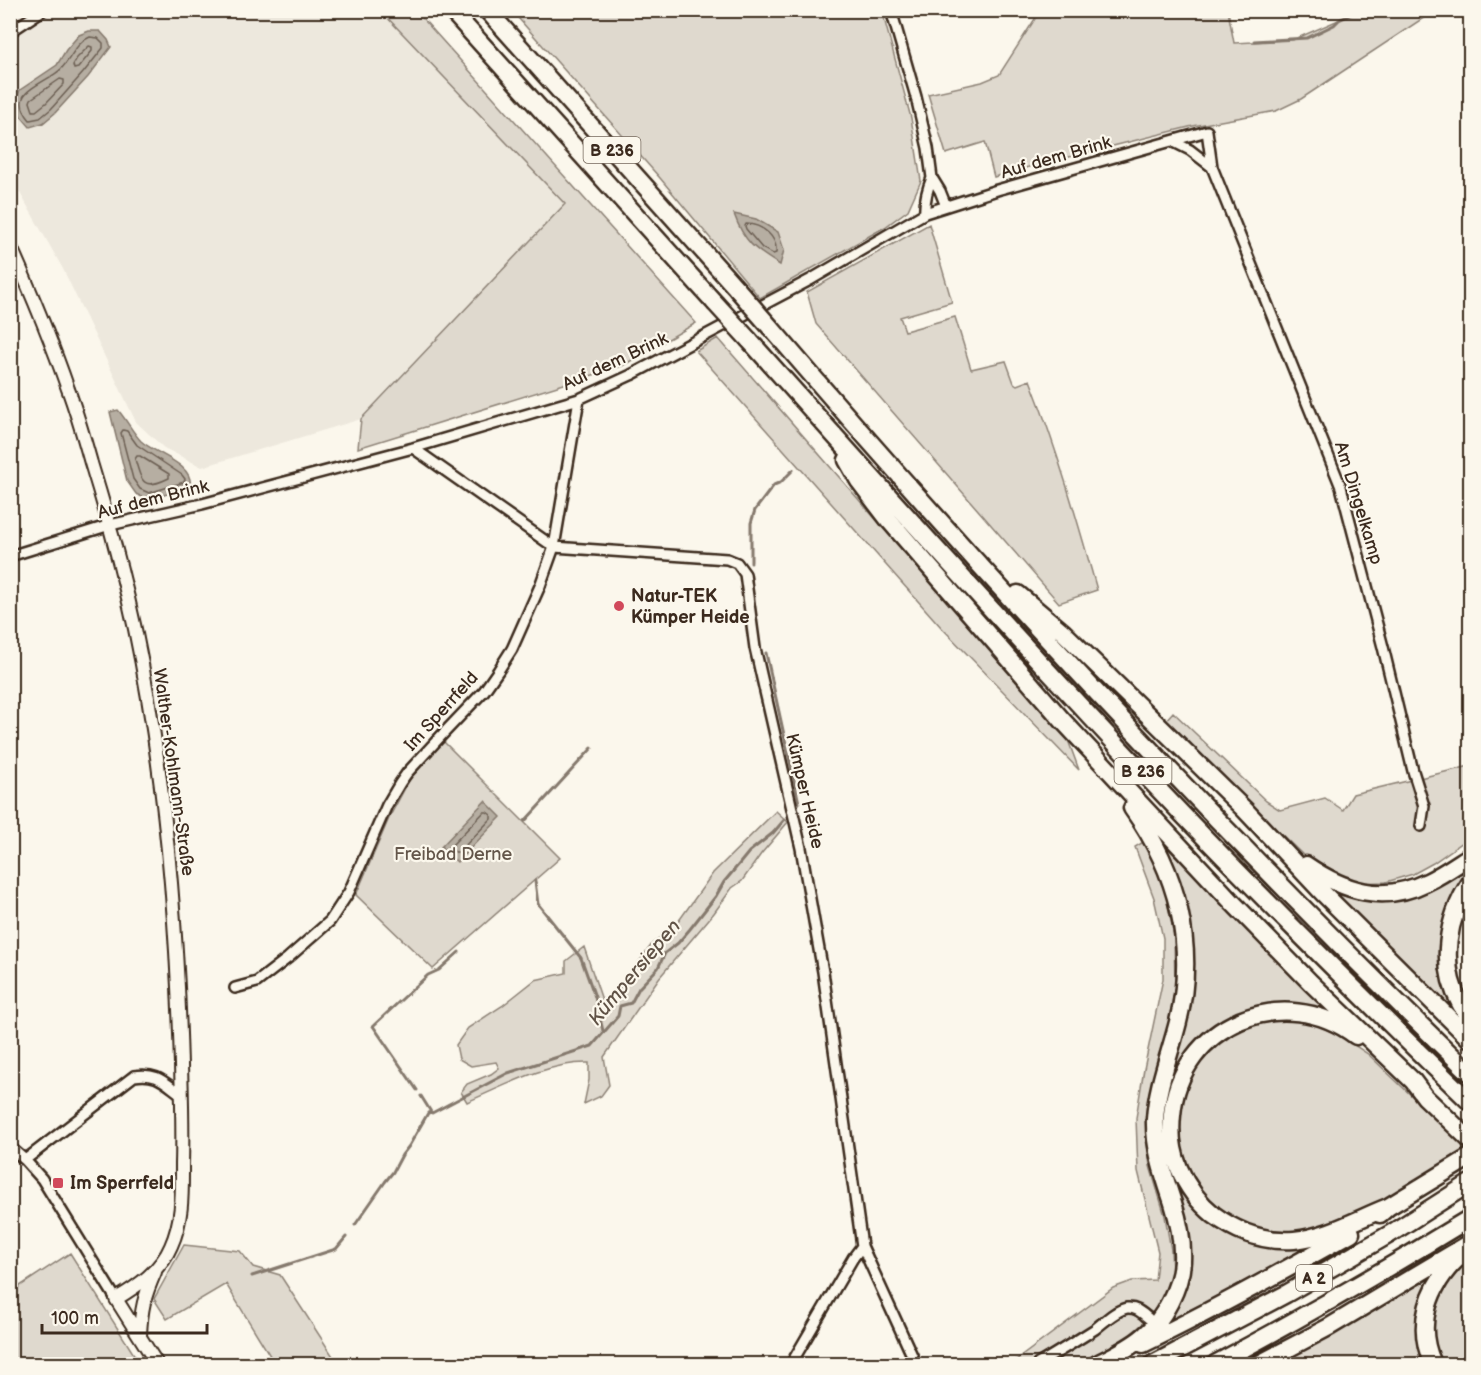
<svg xmlns="http://www.w3.org/2000/svg" width="1481" height="1375" font-family="'Balsamiq Sans',sans-serif">
  <style>
    .built { fill: #ede8dd }
    .green { fill: #dfd9ce; stroke: #8d8276; stroke-width: 1.5 }
    .water { fill: #b6aea2; stroke: #85796d; stroke-width: 1.5 }
    .lines { fill: none; stroke-linecap: round; stroke-linejoin: round }
    .shore { stroke: #6c5f53; stroke-width: 1.5 }
    .stream { stroke: #85796d; stroke-width: 3 }
    .street-tunnel { stroke: #d5cec3; stroke-width: 9; stroke-dasharray: 9 4.5; stroke-linecap: butt }
    .street-casing { stroke: #3b2a1e; stroke-width: 14 }
    .secondary-casing { stroke: #3b2a1e; stroke-width: 16 }
    .highway-casing { stroke: #3b2a1e; stroke-width: 21 }
    .street { stroke: #fbf7ec; stroke-width: 9 }
    .secondary { stroke: #fbf7ec; stroke-width: 12 }
    .highway { stroke: #fbf7ec; stroke-width: 16 }
    .highway-bridge-casing { stroke: #3b2a1e; stroke-width: 21; stroke-linecap: butt }
    .highway-bridge { stroke: #fbf7ec; stroke-width: 16 }
    .poi-dot { fill: #d1495b; stroke: #fbf7ec; stroke-width: 2 }
    .labels { text-anchor: middle; stroke-width: 4.5; stroke-linejoin: round; paint-order: stroke }
    .shield { fill: #fbf7ec; stroke: #75685c; stroke-width: 1.5 }
    .shield-label { font-size: 16px; font-weight: bold; fill: #3b2a1e }
    .street-label { font-size: 18px; fill: #3b2a1e; stroke: #fbf7ec }
    .poi-label { font-size: 18px; font-weight: bold; fill: #3b2a1e; stroke: #fbf7ec; text-anchor: start }
    .park-label { font-size: 18px; fill: #64564a; stroke: #fbf7ec }
    .water-label { font-size: 20px; font-style: italic; fill: #605246; stroke: #fbf7ec }
  </style>
  <rect width="100%" height="100%" fill="#fbf7ec"/>
  <filter id="ink" filterUnits="userSpaceOnUse"><feTurbulence type="fractalNoise" baseFrequency=".0167" numOctaves="2"/><feDisplacementMap in="SourceGraphic" scale="12" xChannelSelector="R" yChannelSelector="G"/><feConvolveMatrix kernelMatrix="1 2 1 2 8 2 1 2 1" color-interpolation-filters="sRGB"/></filter>
  <g filter="url(#ink)">
    <!-- built -->
    <path class="built" d="M10,11h371l184,193 -166,177 -38,38 -159,48 -38,-19 -28,-26 -73,-153 -52,-92z"/>
    <!-- green -->
    <path class="green" d="M381,11h35l280,312 -74,43 -264,82 3,-29 204,-215z
      M512,11h370l29,107 10,63 -13,29 -23,17 -125,71 -100,-120z
      M1040,11h188l6,32 59,-3 66,-29h75l-133,88 -25,12 -83,15 -164,41 -35,10 -9,-35 -39,12 -18,-60 54,-12 17,-7z
      M929,224l23,78 -52,15 5,14 50,-14 16,52 35,-8 8,22 3,2 13,-5c27,69 47,139 67,210l-38,13 -243,-279 -9,-32z
      M718,338l350,402 11,30 -138,-143 -245,-276z
      M1173,712l93,89 14,9 45,-12 18,12 10,-16 117,-28v71l-37,26 -20,11 -27,8 -31,1 -18,-6 -32,-20 -140,-136z
      M443,741l117,117 -127,111 -77,-74 34,-79 20,-37z
      M776,811l12,11 -27,32 -19,27 -10,7 -18,25 -55,65 -55,79 5,28 -8,11 -17,8 5,-24v-17c-41,-1 -85,23 -122,39l-6,-10 6,-8 24,-10 8,-6 -3,-6 -25,4 -12,-7 -3,-14 12,-17 34,-22 33,-26 31,-7v-12l18,-14 21,62 47,-65 26,-22 35,-49z
      M1159,839l168,171 -1,1 -21,-5 -23,-2 -26,4 -77,60 -13,34 -2,22 51,101 96,20 -144,79 -1,-2 17,-34 -22,-149 3,-37 24,-102z
      M1145,841l13,26 7,24 9,44 1,51 -8,45 -18,68 -3,36 4,31 15,50 6,34 1,22 -7,22 -12,19c-14,-9 -16,-13 -32,-6l-90,57h-20l102,-76 19,-7 23,-1 3,-28 -20,-81 -2,-53 8,-49 19,-90v-41l-9,-40 -19,-51z
      M1470,864v10l-7,8 -11,19 4,108 -2,1 -118,-116c62,17 83,2 134,-30z
      M1293,1020l21,4 25,11 29,19 100,96c-19,12 -39,24 -58,36 -11,6 -21,13 -32,18 -12,6 -25,10 -38,15 -8,3 -17,8 -26,10 -14,3 -40,4 -54,1 -6,-2 -11,-5 -17,-8 -75,-32 -85,-134 -19,-182 20,-15 44,-19 69,-20z
      M184,1245l56,6 13,16 27,8 58,89h-63l-49,-80 -59,35 -13,-20z
      M70,1253l70,111h-129v-72z
      M1470,1258v106h-27c-13,-23 -13,-50 -1,-74 2,-4 4,-9 7,-12 6,-8 15,-14 21,-20z
      M1429,1279l-10,28 7,57h-148z
      M1126,1314h6l13,8 -16,13 -29,18 -23,11h-30z"/>
    <!-- water -->
    <path class="water" d="M89,31h11l8,9 3,7 -23,30 -33,36 -12,10 -13,4 -11,-13 -3,-15 4,-9 37,-25 9,-15 13,-15z
      M734,214l22,5 22,13 6,18 -4,15c-25,-15 -36,-23 -46,-51z
      M118,410c8,9 15,23 23,31 14,13 54,23 49,46l-42,13 -12,-6 -9,-13 -17,-69z
      M485,801l16,16 -44,45 -16,-15z"/>
    <g class="lines">
      <!-- shore -->
      <path class="shore" d="M90,37l8,1 5,5v5l-20,25 -32,36 -11,9 -10,2c-5,-6 -10,-15 -7,-22 3,-10 31,-21 38,-29 11,-11 14,-26 29,-32z
        M89,46l3,1v4l-14,17 -4,1 -1,-4 4,-7z
        M60,79l4,1v4l-18,19 -10,8h-3l-3,-9 1,-3z
        M746,224c16,0 32,13 30,29l-3,1 -11,-6 -16,-19 -1,-3z
        M123,430l4,1 10,14 45,30 3,4 -1,3 -35,11 -9,-4 -7,-10 -12,-46z
        M137,456h3l29,18v4c-25,12 -27,6 -34,-19z
        M484,812h3l4,3v4l-32,33h-4l-4,-4 1,-3z"/>
      <!-- stream -->
      <path class="stream" d="M1254,41l53,-3 27,-13 5,-5 21,-10
        M751,562v-39l4,-13 19,-25 7,-3 12,-12
        M766,653l33,150 -1,1
        M525,821l67,-73
        M535,881l3,23 43,54 14,39 8,34
        M417,1090l-44,-64 55,-51 11,-5 20,-18
        M421,1096l10,16
        M355,1225l30,-43 8,-10 9,-17 7,-9 19,-33 3,-1 1,1 76,-40 84,-27 26,-30 2,-10 11,-3 8,-15 19,-20 7,-15 13,-10 12,-14 26,-33 8,-14 16,-19 9,-11 24,-19 12,-14
        M252,1276l84,-27 10,-12"/>
      <!-- street-tunnel -->
      <path class="street-tunnel" d="M1156,1334l16,30"/>
      <defs>
        <path id="street" d="M891,10l25,87 12,51 4,30 8,13 6,15
          M10,32l33,-22
          M1172,141l18,9 22,17
          M925,213c-1,-13 2,-23 7,-35
          M413,448l141,99 173,12 10,4 8,11 10,74 46,200 22,124 39,274 54,118
          M10,556l100,-31 92,-21 211,-56 166,-49 52,-24 179,-95 115,-67 72,-23 210,-59 5,36 129,320 42,160 30,124 11,35 -3,20
          M235,988l22,-6 31,-24 42,-37 19,-29 38,-87 13,-22 7,-10 34,-37 43,-45 14,-20 14,-22 28,-63 14,-39 25,-148
          M10,1147l15,13 17,19 74,120
          M25,1160l109,-84c23,-4 30,6 48,19
          M791,1364l62,-106 9,-12
          M1038,1364c19,-11 38,-23 57,-35 9,-7 21,-19 32,-21 9,-1 15,5 21,10"/>
        <path id="secondary" d="M10,245c21,47 41,95 58,144 9,24 16,49 23,74 17,55 32,110 44,166 30,143 42,290 46,436 1,33 2,66 1,99 0,28 1,56 -11,82 -10,24 -33,40 -55,53l41,65
          M140,1336c1,-27 4,-39 15,-64"/>
        <path id="highway" d="M451,10l264,293
          M487,10l250,279
          M771,328c222,259 454,508 699,745
          M749,340c143,160 286,320 434,475 94,98 190,193 287,287
          M847,460l12,21 29,38 175,202 170,182 78,80 102,98 12,16 45,43
          M1018,594l45,38 182,178 78,83 147,146
          M1306,865c38,26 77,39 121,17 15,-7 29,-17 43,-26
          M1470,883c-23,35 -31,82 -10,120 3,6 7,11 10,16
          M1356,1036c-72,-55 -176,-12 -184,79 -2,18 0,36 7,53 8,19 19,34 35,47 23,17 51,27 80,25 34,-3 63,-21 94,-33
          M1380,1214l8,-7 82,-50
          M1143,1344c71,-34 139,-72 208,-111
          M1097,1364c16,-8 33,-16 47,-28 19,-15 37,-50 38,-75 1,-20 -3,-39 -9,-58 -9,-27 -19,-55 -18,-84 2,-33 15,-65 23,-97 19,-77 -1,-151 -46,-214
          M1153,1364l133,-70 104,-60 80,-51
          M1215,1364c87,-46 172,-95 255,-146
          M1259,1364l70,-37 141,-84
          M1433,1364c-18,-39 -5,-78 26,-107"/>
      </defs>
      <!-- street casing -->
      <use href="#street" class="street-casing"/>
      <!-- secondary casing -->
      <use href="#secondary" class="secondary-casing"/>
      <!-- highway casing -->
      <use href="#highway" class="highway-casing"/>
      <!-- street -->
      <use href="#street" class="street"/>
      <!-- secondary -->
      <use href="#secondary" class="secondary"/>
      <!-- highway -->
      <use href="#highway" class="highway"/>
      <defs>
        <path id="highway-bridge" d="M737,289l34,39
          M715,303l34,37"/>
      </defs>
      <!-- highway-bridge casing -->
      <use href="#highway-bridge" class="highway-bridge-casing"/>
      <!-- highway-bridge -->
      <use href="#highway-bridge" class="highway-bridge"/>
    </g>
  </g>
  <!-- markers -->
  <g class="poi-dot">
    <circle cx="619" cy="606" r="6"/>
    <rect x="52" y="1177" width="12" height="12" rx="3"/>
  </g>
  <g class="labels">
    <!-- shield labels -->
    <g class="shield">
      <rect x="583.5" y="137" width="57" height="26" rx="4.5"/>
      <rect x="1114.5" y="758" width="57" height="26" rx="4.5"/>
      <rect x="1296" y="1265" width="36" height="26" rx="4.5"/>
    </g>
    <g class="shield-label">
      <text x="612" y="156">B 236</text>
      <text x="1143" y="777">B 236</text>
      <text x="1314" y="1284">A 2</text>
    </g>
    <!-- street labels -->
    <g class="street-label">
      <text transform="translate(1056 157) rotate(-16)" y="6">Auf dem Brink</text>
      <text transform="translate(615 361) rotate(-25)" y="6">Auf dem Brink</text>
      <text transform="translate(153 499) rotate(-14)" y="6">Auf dem Brink</text>
      <text transform="translate(1359 503) rotate(73)" y="6">Am Dingelkamp</text>
      <text transform="translate(441 711) rotate(-48)" y="6">Im Sperrfeld</text>
      <text transform="translate(174 772) rotate(82)" y="6">Walther-Kohlmann-Straße</text>
      <text transform="translate(805 791) rotate(77)" y="6">Kümper Heide</text>
    </g>
    <!-- poi labels -->
    <g class="poi-label">
      <text x="631" y="602">Natur-TEK<tspan x="631" dy="21">Kümper Heide</tspan></text>
      <text x="70" y="1189">Im Sperrfeld</text>
    </g>
    <!-- park labels -->
    <g class="park-label">
      <text x="453" y="860">Freibad Derne</text>
    </g>
    <!-- water labels -->
    <g class="water-label">
      <text transform="translate(634 972) rotate(-50)" y="7">Kümpersiepen</text>
    </g>
  </g>
  <!-- margin -->
  <rect width="1481" height="1375" fill="none" stroke="#fbf7ec" stroke-width="36"/>
  <rect x="18" y="18" width="1445" height="1339" fill="none" stroke="#3b2a1e" stroke-width="2" filter="url(#ink)"/>
  <!-- scale -->
  <path d="M42 1324v9h165v-9" fill="none" stroke="#3b2a1e" stroke-width="3"/>
  <text x="51" y="1324" font-size="18" fill="#3b2a1e" stroke="#fbf7ec" stroke-width="4.5" paint-order="stroke">100 m</text>
</svg>
